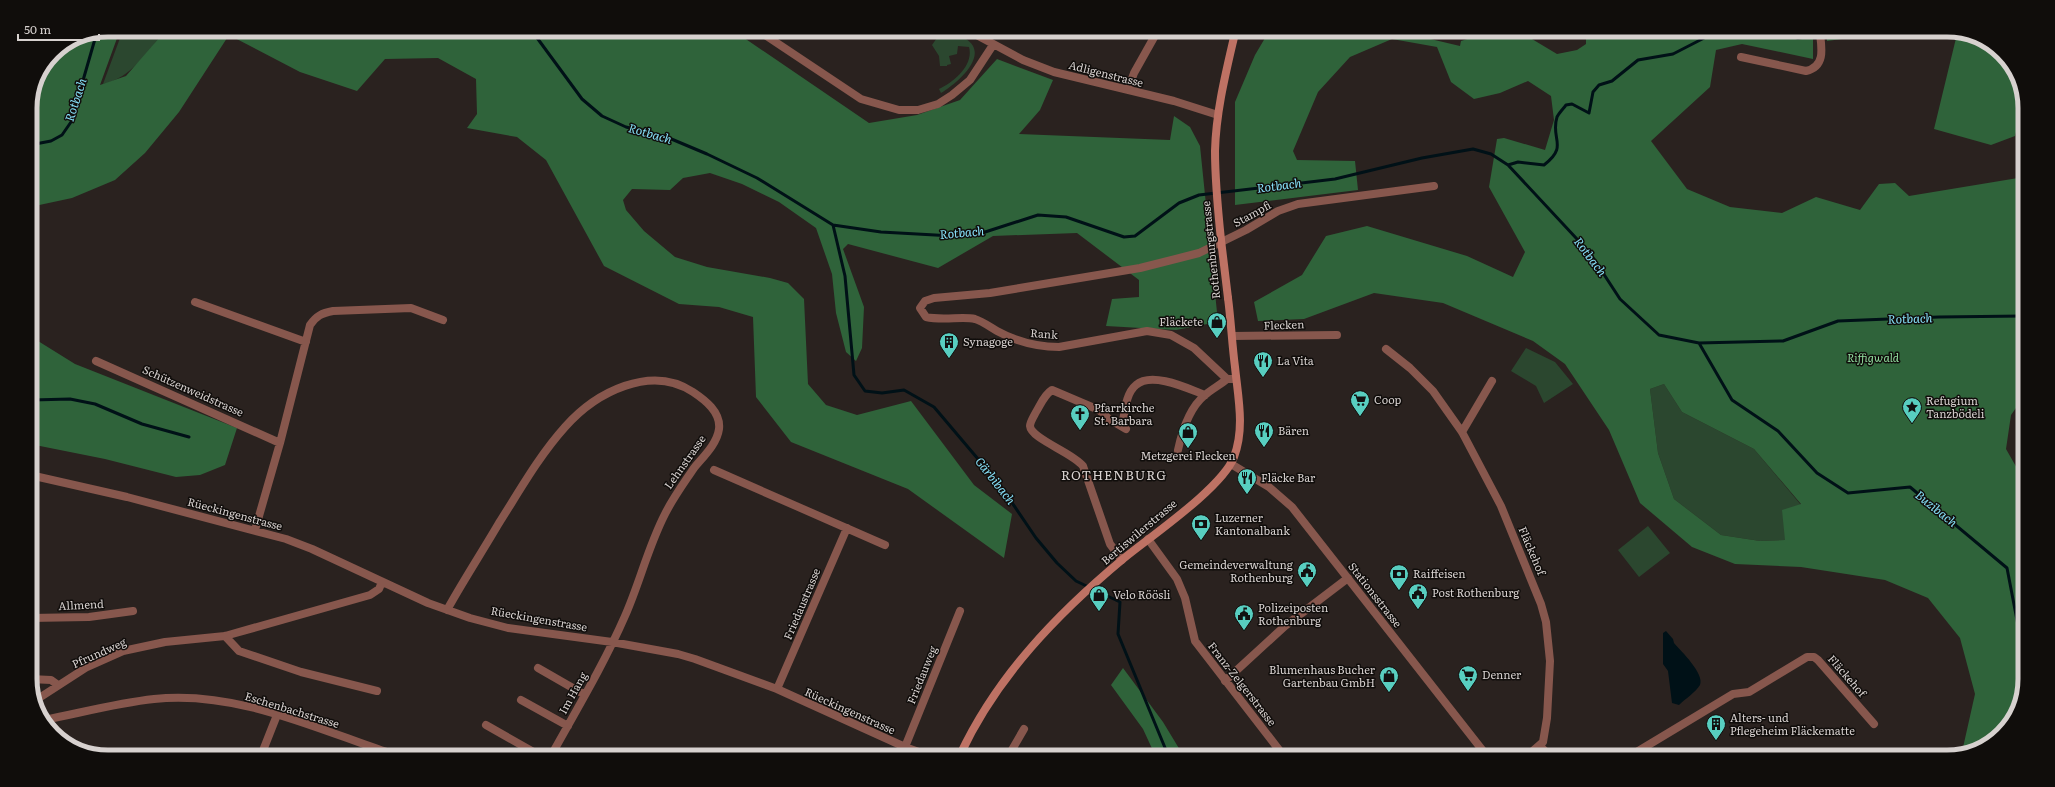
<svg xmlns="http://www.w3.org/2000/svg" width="2055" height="787" font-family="Literata,serif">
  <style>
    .green { fill: #2b472f }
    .forest { fill: #2f633a; fill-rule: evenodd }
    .water { fill: #001117 }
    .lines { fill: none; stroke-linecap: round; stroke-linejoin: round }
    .stream { stroke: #001117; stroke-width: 3 }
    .minor { stroke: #87574d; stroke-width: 8 }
    .tertiary { stroke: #87574d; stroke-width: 8 }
    .secondary { stroke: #be7264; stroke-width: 8 }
    .secondary-bridge { stroke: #be7264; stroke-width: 8 }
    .labels { text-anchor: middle; stroke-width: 3; stroke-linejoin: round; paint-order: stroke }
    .street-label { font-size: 11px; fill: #d7d1cf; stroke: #100d0b }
    .poi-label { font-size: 11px; fill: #d7d1cf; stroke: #100d0b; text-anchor: start }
    .park-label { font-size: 11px; font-style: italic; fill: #90dc9d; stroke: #100d0b }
    .water-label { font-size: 12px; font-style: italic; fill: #86e0f8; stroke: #100d0b }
    .quarter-label { font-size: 13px; letter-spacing: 1px; fill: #d7d1cf; stroke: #100d0b }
    .rim { fill: none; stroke: #d7d1cf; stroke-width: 5 }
  </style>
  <rect width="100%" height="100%" fill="#2a221f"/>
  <!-- green -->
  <path class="green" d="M123,30h43c-19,21 -34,48 -63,54z
    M943,32c10,0 14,2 23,7 25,16 -10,45 -25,54l-2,-4c15,-7 35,-24 30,-42l-11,-1 -1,8 -8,2 2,8 -4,1v1h-7l-1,-10 -7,-11 7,-10h6z
    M1526,348l29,14 18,22 -29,19 -8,-17 -25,-15z
    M1664,384l18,28 72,37 47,56 -16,35 -25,1 -39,-6 -47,-36 -16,-46 -8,-64z
    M1648,526l22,27 -31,24 -21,-27z"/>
  <!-- forest -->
  <path class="forest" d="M108,30h12l-20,55 26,-9 40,-46 568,1 135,92 48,-8 43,-15 37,-41 56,21 -13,30 -21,24 151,6 4,-24 16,11 10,19 18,176 -42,8 -70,-4 6,-27 27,-2v-17l-62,-47 -84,3 -55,32 -90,-24 -5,5 21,58 -2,41 -6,13 -10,-9 -10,-39 -4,-39 -16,-46 -37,-26 -37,-18 -32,-11 -27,5 -13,12 -38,-1 -9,11 3,10 18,21 31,26 32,10 63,11 18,5 16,16 4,85 18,21 31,10 54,-14 63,84 38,29 -8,44 -96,-69 -117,-47 -35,-45 -3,-80 -34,-10 -40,-3 -75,-38 -58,-106 -29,-23 -50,-9 10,-14 -1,-35 -38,-21 -53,1 -28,32 -57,-19 -71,-37 -50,77 -34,41 -30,27 -43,18 -42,9v-104l6,-25 17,-25 26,-17z
    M1268,33h137l55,13 1,-5 25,-8h36l35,21 20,-4 9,-6v-11l227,1v25l-71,-15 -26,6 -6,37 -59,54 36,48 43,18 52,6 34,-16 44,13 19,-26 16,-1 14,13 115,-19 -1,221 -12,17 -5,34 16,28 -1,227 -27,37 -32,11 13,-58 -15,-56 -32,-40 -43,-18 -84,-13 -66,-3 -43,-17 -52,-44 -31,-73 -44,-66 -32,-23 -90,-38 -69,-10 -70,26 -46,2 -4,-19 48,-27 24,-39 41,-10 100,30 46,21 12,-25 -36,-65 8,-48 7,-1 41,12 9,-30 -3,-24 -23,-15 -28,12 -26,6 -23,-17 -14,-35 -45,-8 -42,18 -32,35 -25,59 4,9 58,1 3,29 -123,15v-103l20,-47zM1664,384l18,28 72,37 47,55 -19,6 3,30 -25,1 -39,-6 -47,-36 -16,-46 -8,-64z
    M1827,34h52l-52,7z
    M1957,34h15l37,27 15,39 -9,36 -24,9 -57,-16z
    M30,336l45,28 162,64 -12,37 -25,10 -24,2 -71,-18 -75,-15z
    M1123,668l40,54 20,33h-28l-12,-26 -32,-44z"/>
  <!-- water -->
  <path class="water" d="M1666,631l7,8 1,4c7,8 31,31 26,42 -4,7 -15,14 -21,20l-7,-2 -4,-32 -5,-7v-31z"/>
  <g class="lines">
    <!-- stream -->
    <path class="stream" d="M532,31l50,68 20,17 24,11 43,11 38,16 50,24 76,47 48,7 72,4 29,-3 56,-18 28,2 58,20 11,-1 44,-33 20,-8 136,-16 87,-21 51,-9 18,5 17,11 82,88 30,46 39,36 40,8 84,-2 55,-20 101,-4 84,-1
      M1779,34l19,4 16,-2
      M30,145l21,-4 11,-6 9,-13 26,-90
      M1508,165l10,-3 26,3c25,-19 6,-26 13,-48 2,-4 6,-8 9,-12l6,-1 17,9 4,-21 6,-7 13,-4 26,-21 35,-6 35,-18 7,-2
      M833,225l12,51 9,99 11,16 17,2 22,-3 30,17 66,78 36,53 21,25 19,18 44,21 -2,32 50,121
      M1699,343l33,57 46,31 39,42 31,20 62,-6 97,81 14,73
      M30,398l2,2 38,-1 25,5 47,20 47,13
      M2004,727l17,-44"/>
    <!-- minor -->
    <path class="minor" d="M759,31l102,68 38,11h19l20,-6 14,-9 18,-15 23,-35
      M971,32l52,28 31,12 120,29 44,14
      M1741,57l65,14c19,-4 16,-22 14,-37
      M1128,90l6,-17 23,-41
      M195,302l111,40
      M1232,336l105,-1
      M1386,349l24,19 23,23 29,41 39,74 40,98 5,18 4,39 -3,57 -4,24 -16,14
      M96,361l184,82
      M1236,379h-9l-33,-31 -23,-13 -24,-4 -88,16c-23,0 -42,-5 -62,-16 -7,-4 -15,-10 -22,-12 -13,-3 -32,2 -49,-2l-6,-9 5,-7 9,-3 56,-5 150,-25 59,-15 47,-23 32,-19 20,-7 136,-18
      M1122,426c3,-13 3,-32 14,-41 16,-14 53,4 69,10
      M1462,432l30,-51
      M1178,450c4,-19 11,-42 27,-55 7,-6 15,-10 22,-16
      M1231,464l38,23 23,20 195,249
      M714,470l171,75
      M30,475l97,22 159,42 26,10 116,54 42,15 38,10 104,14 66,12 17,5 82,30 128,58 22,8
      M255,530l25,-87 30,-118c6,-9 12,-12 23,-14l78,-3 32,12
      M1148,539l29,40 8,19 10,43 88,114
      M1122,560l-12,-16 -27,-78c-11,-14 -52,-27 -53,-40 0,-4 4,-10 6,-14 5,-8 8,-17 16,-22l47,20 10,9 17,10
      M447,610c16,-29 35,-58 52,-87 21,-33 40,-67 66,-96 31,-35 86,-63 128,-35 12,8 28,20 26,37 -2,15 -16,28 -25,39 -10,15 -21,30 -29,46 -17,33 -25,68 -40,102 -21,48 -48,93 -73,138
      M30,618l59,-1 44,-6
      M225,636l14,15 62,21 76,19
      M538,668l47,27
      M30,679l21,1 7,5
      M1225,681l60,-55 63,-48
      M777,689l70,-161
      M36,700l51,-33 36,-16 42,-9 60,-6 145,-41 9,-6 3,-7
      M521,700l47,26
      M486,725l51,29
      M1540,746l10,10
      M905,747l55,-136
      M262,753l15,-38
      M1009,755l15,-26
      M1630,756l103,-62 16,-2 58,-35h7l4,3 56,64"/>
    <!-- tertiary -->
    <path class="tertiary" d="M44,720c36,-7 73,-17 110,-21 81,-9 161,29 235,54"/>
    <!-- secondary -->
    <path class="secondary" d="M1221,240c-3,-29 -6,-59 -6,-89 1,-40 11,-79 20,-118
      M960,755c37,-79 97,-141 163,-196 28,-23 99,-71 111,-102 11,-29 4,-60 1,-90 -3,-23 -4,-46 -7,-69"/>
    <!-- secondary-bridge -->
    <path class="secondary-bridge" d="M1221,240l7,58"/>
  </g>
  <!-- icons -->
  <defs>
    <symbol id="shop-pin" viewBox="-11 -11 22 30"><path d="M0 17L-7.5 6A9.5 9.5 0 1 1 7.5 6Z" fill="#58cec0" stroke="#100d0b"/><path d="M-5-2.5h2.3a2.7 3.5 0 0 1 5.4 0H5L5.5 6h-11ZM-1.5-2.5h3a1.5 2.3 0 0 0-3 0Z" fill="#111"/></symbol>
    <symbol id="building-pin" viewBox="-11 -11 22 30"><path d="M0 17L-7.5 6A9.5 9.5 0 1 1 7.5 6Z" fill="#58cec0" stroke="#100d0b"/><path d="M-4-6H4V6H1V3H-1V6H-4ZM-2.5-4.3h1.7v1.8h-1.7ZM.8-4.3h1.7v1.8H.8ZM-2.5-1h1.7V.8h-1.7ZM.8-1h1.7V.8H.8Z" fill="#111"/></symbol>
    <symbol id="restaurant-pin" viewBox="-11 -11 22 30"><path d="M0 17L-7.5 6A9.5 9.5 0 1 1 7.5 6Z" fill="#58cec0" stroke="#100d0b"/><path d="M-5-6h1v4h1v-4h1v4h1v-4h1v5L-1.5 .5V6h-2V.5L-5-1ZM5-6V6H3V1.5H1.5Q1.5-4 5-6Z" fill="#111"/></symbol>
    <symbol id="supermarket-pin" viewBox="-11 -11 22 30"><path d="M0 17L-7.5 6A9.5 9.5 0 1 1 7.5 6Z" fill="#58cec0" stroke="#100d0b"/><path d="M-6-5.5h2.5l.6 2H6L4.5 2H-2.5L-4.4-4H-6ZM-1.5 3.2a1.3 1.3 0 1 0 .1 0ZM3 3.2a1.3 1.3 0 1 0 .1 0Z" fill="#111"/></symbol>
    <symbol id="sight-pin" viewBox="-11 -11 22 30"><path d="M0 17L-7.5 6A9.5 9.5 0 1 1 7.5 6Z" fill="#58cec0" stroke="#100d0b"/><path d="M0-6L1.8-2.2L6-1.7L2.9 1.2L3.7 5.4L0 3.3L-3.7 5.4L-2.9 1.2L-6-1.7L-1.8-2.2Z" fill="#111"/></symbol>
    <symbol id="church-pin" viewBox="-11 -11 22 30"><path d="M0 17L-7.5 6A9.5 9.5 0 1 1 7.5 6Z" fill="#58cec0" stroke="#100d0b"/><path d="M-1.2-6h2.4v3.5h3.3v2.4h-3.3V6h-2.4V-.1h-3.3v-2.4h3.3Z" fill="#111"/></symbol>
    <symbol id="bank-pin" viewBox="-11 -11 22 30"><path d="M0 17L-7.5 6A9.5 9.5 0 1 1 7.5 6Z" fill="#58cec0" stroke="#100d0b"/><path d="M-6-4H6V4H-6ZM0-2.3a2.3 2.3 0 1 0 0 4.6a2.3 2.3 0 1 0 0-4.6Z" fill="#111"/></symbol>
    <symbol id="civic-pin" viewBox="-11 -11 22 30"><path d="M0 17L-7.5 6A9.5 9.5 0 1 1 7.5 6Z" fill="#58cec0" stroke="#100d0b"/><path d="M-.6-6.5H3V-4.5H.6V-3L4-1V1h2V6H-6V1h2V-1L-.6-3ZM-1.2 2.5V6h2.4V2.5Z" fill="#111"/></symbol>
  </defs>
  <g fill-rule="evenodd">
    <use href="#shop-pin" x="1206" y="311" width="22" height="30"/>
    <use href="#building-pin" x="938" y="331" width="22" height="30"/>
    <use href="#restaurant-pin" x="1252" y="350" width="22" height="30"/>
    <use href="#supermarket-pin" x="1349" y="389" width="22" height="30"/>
    <use href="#sight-pin" x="1901" y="396" width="22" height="30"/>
    <use href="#church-pin" x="1069" y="403" width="22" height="30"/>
    <use href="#restaurant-pin" x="1253" y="420" width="22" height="30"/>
    <use href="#shop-pin" x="1177" y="421" width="22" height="30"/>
    <use href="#restaurant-pin" x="1236" y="467" width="22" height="30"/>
    <use href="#bank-pin" x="1190" y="513" width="22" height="30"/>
    <use href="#civic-pin" x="1296" y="560" width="22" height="30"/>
    <use href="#bank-pin" x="1388" y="563" width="22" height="30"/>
    <use href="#civic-pin" x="1407" y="582" width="22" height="30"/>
    <use href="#shop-pin" x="1088" y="584" width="22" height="30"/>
    <use href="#civic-pin" x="1233" y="603" width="22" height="30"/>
    <use href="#supermarket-pin" x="1457" y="664" width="22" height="30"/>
    <use href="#shop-pin" x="1378" y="665" width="22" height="30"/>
    <use href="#building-pin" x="1705" y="713" width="22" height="30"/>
  </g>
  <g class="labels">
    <!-- street labels -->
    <g class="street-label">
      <text transform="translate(1106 74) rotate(14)" y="4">Adligenstrasse</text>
      <text transform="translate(1252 214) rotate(-29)" y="4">Stampfi</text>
      <text transform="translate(1211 250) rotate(-96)" y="4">Rothenburgstrasse</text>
      <text transform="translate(1284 325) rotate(-2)" y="4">Flecken</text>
      <text transform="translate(1044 334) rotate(4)" y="4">Rank</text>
      <text transform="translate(193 391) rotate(24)" y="4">Schützenweidstrasse</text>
      <text transform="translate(685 462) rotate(-55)" y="4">Lehnstrasse</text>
      <text transform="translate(235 514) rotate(15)" y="4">Rüeckingenstrasse</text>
      <text transform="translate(1139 532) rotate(-40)" y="4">Bertiswilerstrasse</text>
      <text transform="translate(1532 551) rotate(67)" y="4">Fläckehof</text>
      <text transform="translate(1375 595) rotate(52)" y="4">Stationsstrasse</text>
      <text transform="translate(802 604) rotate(-67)" y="4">Friedaustrasse</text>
      <text transform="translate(81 605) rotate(-3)" y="4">Allmend</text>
      <text transform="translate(539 619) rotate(10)" y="4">Rüeckingenstrasse</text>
      <text transform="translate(99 653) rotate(-24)" y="4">Pfrundweg</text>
      <text transform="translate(922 675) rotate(-68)" y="4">Friedauweg</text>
      <text transform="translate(1847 676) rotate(49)" y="4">Fläckehof</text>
      <text transform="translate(1242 684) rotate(52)" y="4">Franz-Zelgerstrasse</text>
      <text transform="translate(573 693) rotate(-61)" y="4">Im Hang</text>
      <text transform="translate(292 710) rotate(17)" y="4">Eschenbachstrasse</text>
      <text transform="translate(850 711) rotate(24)" y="4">Rüeckingenstrasse</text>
    </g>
    <!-- poi labels -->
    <g class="poi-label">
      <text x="1203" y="326" text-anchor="end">Fläckete</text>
      <text x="963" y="346">Synagoge</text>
      <text x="1277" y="365">La Vita</text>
      <text x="1374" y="404">Coop</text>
      <text x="1926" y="405">Refugium<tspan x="1926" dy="13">Tanzbödeli</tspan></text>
      <text x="1094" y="412">Pfarrkirche<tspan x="1094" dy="13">St. Barbara</tspan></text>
      <text x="1278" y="435">Bären</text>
      <text x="1188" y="460" text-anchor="middle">Metzgerei Flecken</text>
      <text x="1261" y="482">Fläcke Bar</text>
      <text x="1215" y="522">Luzerner<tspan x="1215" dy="13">Kantonalbank</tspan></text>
      <text x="1293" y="569" text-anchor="end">Gemeindeverwaltung<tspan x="1293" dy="13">Rothenburg</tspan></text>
      <text x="1413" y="578">Raiffeisen</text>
      <text x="1432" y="597">Post Rothenburg</text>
      <text x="1113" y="599">Velo Röösli</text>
      <text x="1258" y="612">Polizeiposten<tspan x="1258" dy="13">Rothenburg</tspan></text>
      <text x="1375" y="674" text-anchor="end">Blumenhaus Bucher<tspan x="1375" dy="13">Gartenbau GmbH</tspan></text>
      <text x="1482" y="679">Denner</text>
      <text x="1730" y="722">Alters- und<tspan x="1730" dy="13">Pflegeheim Fläckematte</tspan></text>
    </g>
    <!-- park labels -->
    <g class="park-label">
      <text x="1873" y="362">Riffigwald</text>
    </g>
    <!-- water labels -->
    <g class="water-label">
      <text transform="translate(76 100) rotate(-72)" y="4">Rotbach</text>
      <text transform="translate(650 134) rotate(16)" y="4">Rotbach</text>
      <text transform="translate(1279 186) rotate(-7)" y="4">Rotbach</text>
      <text transform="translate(962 233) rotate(-5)" y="4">Rotbach</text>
      <text transform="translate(1590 257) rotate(53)" y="4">Rotbach</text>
      <text transform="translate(1910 319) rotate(-2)" y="4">Rotbach</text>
      <text transform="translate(995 481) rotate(52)" y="4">Gärbibach</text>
      <text transform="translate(1936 509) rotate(39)" y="4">Buzibach</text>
    </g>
    <!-- quarter labels -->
    <g class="quarter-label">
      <text x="1114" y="480">ROTHENBURG</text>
    </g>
  </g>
  <!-- crop -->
  <path d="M0 0H2055V787H0ZM108 37H1947A71 71 0 0 1 2018 108V679A71 71 0 0 1 1947 750H108A71 71 0 0 1 37 679V108A71 71 0 0 1 108 37Z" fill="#100d0b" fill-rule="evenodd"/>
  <path class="rim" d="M108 37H1947A71 71 0 0 1 2018 108V679A71 71 0 0 1 1947 750H108A71 71 0 0 1 37 679V108A71 71 0 0 1 108 37Z"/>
  <!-- scale -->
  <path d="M18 34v6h81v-6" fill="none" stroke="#d7d1cf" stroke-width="2"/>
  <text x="24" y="34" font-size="12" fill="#d7d1cf" stroke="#100d0b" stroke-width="3" paint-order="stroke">50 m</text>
</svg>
